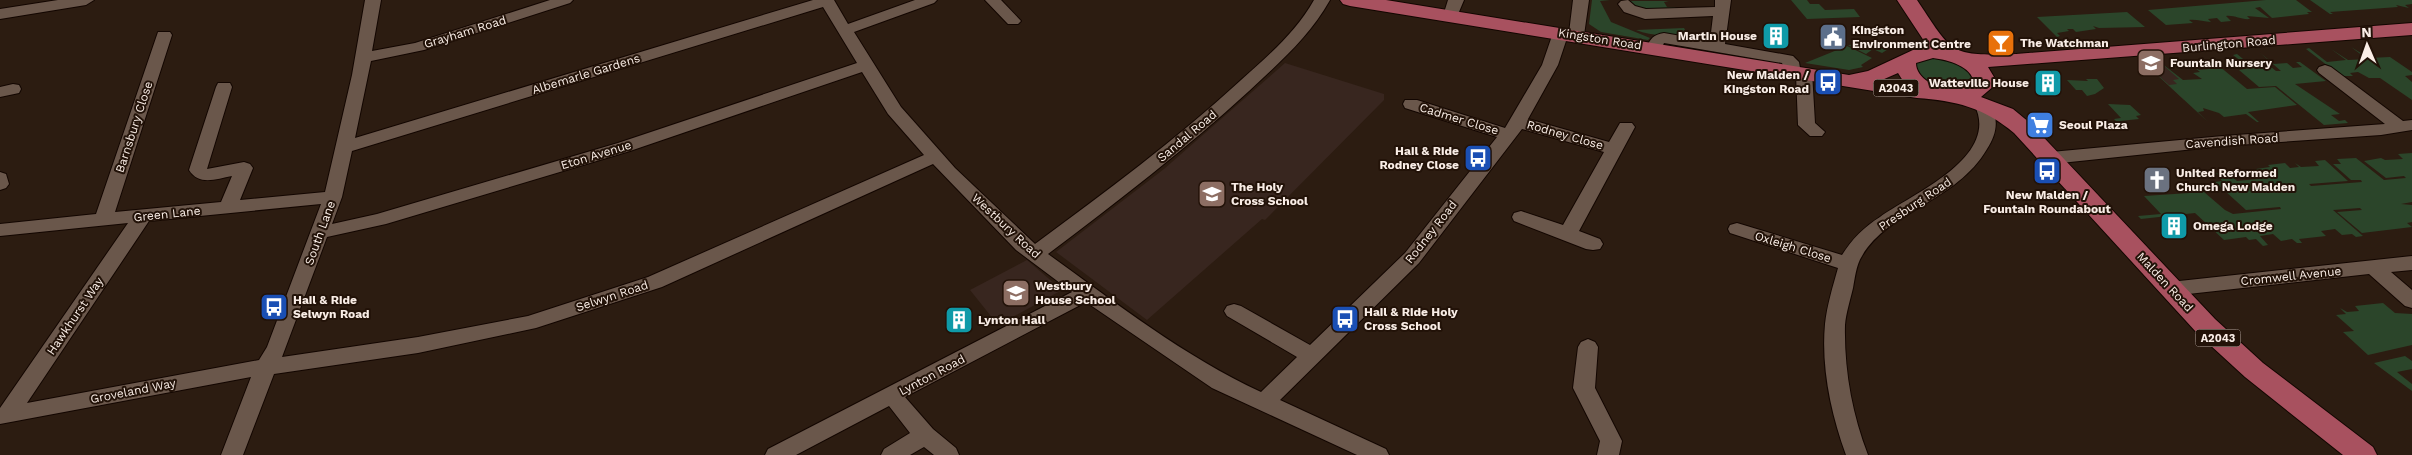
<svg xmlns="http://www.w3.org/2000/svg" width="2412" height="455" font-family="'Work Sans',sans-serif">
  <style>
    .education { fill: #38261f }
    .green { fill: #2b452a }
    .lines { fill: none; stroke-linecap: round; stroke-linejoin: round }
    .minor-casing { stroke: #130601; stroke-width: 2 }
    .major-casing { stroke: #130601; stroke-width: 2 }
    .minor { fill: #6a574b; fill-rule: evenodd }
    .major { fill: #a8515f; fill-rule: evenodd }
    .labels { text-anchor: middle; stroke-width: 4; stroke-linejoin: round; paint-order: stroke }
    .shield { fill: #221208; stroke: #b8aba3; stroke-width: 1 }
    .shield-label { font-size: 11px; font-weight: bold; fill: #f9ede6 }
    .poi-label { font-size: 12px; font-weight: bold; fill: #f9ede6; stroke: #221208; text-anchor: start }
    .street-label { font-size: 12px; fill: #f9ede6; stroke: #221208 }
  </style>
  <rect width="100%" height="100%" fill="#2c1c11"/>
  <!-- education -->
  <path class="education" d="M2157,59l46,40 -19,1 -43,-40z
    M1285,63l99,31v6l-119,120 -3,-1 -115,101 -91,-68 108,-83z
    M1027,260l35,30 -64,35 -28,-35z"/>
  <!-- green -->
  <path class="green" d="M1592,0h18l-10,1 11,21 39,16 -2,2 -47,-8 -12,-8z
    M1619,0l50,1 -5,1 3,5h8l1,2c-15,0 -36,6 -46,-9z
    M1791,0h16l3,4h9l6,6 29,-1 6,8 -53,2z
    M2266,0h30l16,12h-5l2,2 -37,4 -12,-11 -5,1 14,10 -22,-2 3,3c-9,1 -15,-4 -24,-3l5,5 -10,1 -4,-4 -9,1 3,3c-7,0 -15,-3 -22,-2l4,3 -27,2 -18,-15z
    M2310,0h102v4l-7,1 4,3 -13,-3 2,2 -68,5 3,2h-3z
    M2127,12l18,15 -46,1 -6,-2 3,3 -20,3 -3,-3h-6l2,2 -12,2 3,3 -3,1 -20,-20z
    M1684,28l6,11c-18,-4 -37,-2 -54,-9z
    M1901,41l-19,12 -9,-4 -7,5 -18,-9z
    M1847,46l25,12 -11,7 2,2 -14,3 -44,-7z
    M2351,47l18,11 21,-1 22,15v3l-7,1 7,6v18l-32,-22h-11l-11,-6 -8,1 3,3h-12l-35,-27 3,-1 18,14 19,-2 -15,-11 17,11 19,-1z
    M2259,52l15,12 13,-1 6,5 9,-1 -6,-5h4l26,19 -31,3 45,30 -9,1 8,6 6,-1 3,3 -24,2 -48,-39 -17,1 -20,-17 11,-2 -17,-13 4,-1 17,14 17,-1 5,4h5z
    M1938,57l24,8 8,8 2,11c-18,13 -55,0 -56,-23z
    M2208,57l39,32 28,-2 22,18 -49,7 11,10h-2l-11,-8 -22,3 -5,-4 -16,-5 1,3 -6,1 10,10 -67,-62 28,25 8,-1 -4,-4 6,-1 -23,-20 27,21 19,-1 -9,-6 7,-1 -16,-13 15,11 21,-2z
    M2086,79h11l7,9 -9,6 -8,2 -5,-6h-6l-9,-10 21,1z
    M2108,104l22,1 11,10 -5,1 3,3 -19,2 5,5h-4l-7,-7 7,-1z
    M2412,153v49l-11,2 11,1v17l-5,1 5,4 -50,6 -25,-21 25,-2 -2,-2 -27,2 30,26 -7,1 -4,-3 -10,1 -7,-6 -14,2 5,5 -27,3 3,4h-5l-5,-4 -11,2 -8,-7 -13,2 8,9 -5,1 -7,-7 -7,1 -3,-3 -22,3 -29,-27 -54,6 -3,-3 23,-2 -17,-18 60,-4 21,18 8,4 48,-5 -1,-2 -34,3 -31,-28 7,-1 -6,-8 11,-1 10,9 21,-2 -9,-9 21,-3 -2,-2 17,-2 5,5 9,-1 -4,-4 6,4 18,-1 -4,-5 10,-1 23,21 -39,3 2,2 51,-4 -1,-2h-10l-18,-16h8l-4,-5 19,-1 28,22 22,-2 -2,-2 -18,2 -22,-17 17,-3 4,2 18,-1 -5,-5z
    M2383,303l12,10 17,1v31l-44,10 -25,-23 11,-1 -18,-16 10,-1 -6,-6 7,4 12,-1 -4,-5z
    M2405,356l7,5v8l-15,3 15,12v7l-38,-28z"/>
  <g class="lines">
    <defs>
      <path id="minor" d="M58,0h36l-8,5 -86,14v-10z
        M365,0h16l-9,51 43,-8 135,-43h23l-3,3 -146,47 -53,11 -16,77 458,-138h21l14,24 67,-24h22l-3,3 -80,29 47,75 54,61 80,76c70,-52 141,-104 205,-163 27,-24 56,-49 74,-81h16c-20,36 -51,63 -81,91 -63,58 -132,111 -201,163 68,49 137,103 213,138l36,-35 -70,-41 -3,-5 3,-5 7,-2 7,2 69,39 95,-92 92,-116 -92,-29 -2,-4 2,-4h12l88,28 37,-63 11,-32 8,-5 8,5 4,-33h16l-5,35 -8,5 -6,-2 -2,-3 -10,30 -30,54 81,23 11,-19h12l3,4 -56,104 21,8 3,5 -3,5 -7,1 -7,-1 -72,-28 -2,-4 2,-4 7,-2 42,14 41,-73 -82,-23 -103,134 -139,137 106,49 3,6h-32l-145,-67 -126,-86 -181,95 28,32 23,19 3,7h-25l-10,-8 -14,8h-29l3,-6 26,-16 -21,-27 -93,49h-31l3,-6 304,-157 -56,-42 -83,-86 -271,123 -126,41 -118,25 -144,21 -31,81h-22l30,-78 -251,47v-16l128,-185 -128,13v-12l96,-10 62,-182h12l2,3 -57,177 106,-10 11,-26c-16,3 -33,10 -43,-6l27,-83 2,-4h12l2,4 -25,82 37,-7 6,2 3,4 -13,32 85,-8 27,-117zM823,7l34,56 -239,80 -241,71 -45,10 10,-27 10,-46zM862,72l26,42 36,41 -276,122 -120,39 -110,21 -136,20 45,-120 59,-13 244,-73zM321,204l-54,143 -8,13 -232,43 122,-182z
        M985,0h16l20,21 -3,3h-10z
        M1448,0h16l-8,19h-10l-3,-3z
        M1628,0l7,6 11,3 69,-2v-7h16l-6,44 68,12 6,6 1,6 10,1 2,3 3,51 10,9 -3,4h-12l-12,-11 -2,-51 -10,-1 -4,-10 -118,-20 -4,8h-12l-2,-3c5,-10 7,-13 18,-15l46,8 3,-25 -68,3 -21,-7 -6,-8 3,-3z
        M2325,65l6,2 72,54 9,-1v10l-31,5 -158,11 -172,18 -6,-2 -3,-4 3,-4 6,-2 172,-16 162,-12 -66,-51 -2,-3 2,-3z
        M13,84l6,1 2,4 -2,4 -19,4v-10z
        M1982,99l6,1c11,17 10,32 -1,49 -31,53 -98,61 -125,107 -6,9 -7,22 -9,32 -3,13 -7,25 -8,37 -1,44 7,89 23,130h-22c-15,-41 -25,-88 -21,-131 2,-19 8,-38 13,-56l-108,-35 -2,-4 2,-4 7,-2 105,32c10,-16 22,-28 38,-38 32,-23 122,-60 94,-113l2,-4z
        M0,172l6,2 3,10 -3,4 -6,2z
        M2412,256v14l-21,2 21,18v18l-7,-2 -36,-32 -199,22 -7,-2 -3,-5 3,-5 7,-2z
        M1588,339l7,3 3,5 -3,41 27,53 -3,14h-22l3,-14 -27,-53 5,-41 3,-5z"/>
      <path id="major" d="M1340,0h46l463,75 19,-4 45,-21 15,-3 -31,-47h20c36,54 32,56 99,54l396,-31v12l-424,32 6,10 1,8 -14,12 32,12 17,14 185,196 48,44 110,84 4,8h-34l-98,-78 -48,-44 -183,-200c-31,-26 -58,-32 -97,-35l-567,-92 -7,-2zM1933,58c15,2 39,8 41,25 -15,13 -58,3 -58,-20zM1898,73l7,11 -23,-4z"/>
    </defs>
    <!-- minor casing -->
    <use href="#minor" class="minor-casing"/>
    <!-- major casing -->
    <use href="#major" class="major-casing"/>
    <!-- minor -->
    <use href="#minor" class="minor"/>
    <!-- major -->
    <use href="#major" class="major"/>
  </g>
  <!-- icons -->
  <defs>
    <symbol id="building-square" viewBox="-11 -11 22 22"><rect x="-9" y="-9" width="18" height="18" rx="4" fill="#0f9aa8" stroke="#221208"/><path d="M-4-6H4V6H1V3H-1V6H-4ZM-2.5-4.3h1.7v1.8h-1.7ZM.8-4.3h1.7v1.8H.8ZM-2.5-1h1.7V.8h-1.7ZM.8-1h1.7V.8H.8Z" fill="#fff"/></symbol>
    <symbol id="civic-square" viewBox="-11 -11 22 22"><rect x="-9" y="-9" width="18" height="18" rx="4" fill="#5c6f8a" stroke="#221208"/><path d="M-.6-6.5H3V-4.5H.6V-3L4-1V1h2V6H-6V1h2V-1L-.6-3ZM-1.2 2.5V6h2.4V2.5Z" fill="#fff"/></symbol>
    <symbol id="bar-square" viewBox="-11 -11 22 22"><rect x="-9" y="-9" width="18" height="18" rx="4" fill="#e8710a" stroke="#221208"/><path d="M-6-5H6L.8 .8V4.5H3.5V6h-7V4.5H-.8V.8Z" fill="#fff"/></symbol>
    <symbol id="school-square" viewBox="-11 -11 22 22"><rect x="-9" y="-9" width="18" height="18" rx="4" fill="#8d6e63" stroke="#221208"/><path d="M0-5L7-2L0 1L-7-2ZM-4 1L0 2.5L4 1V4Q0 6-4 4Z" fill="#fff"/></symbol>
    <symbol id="bus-square" viewBox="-11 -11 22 22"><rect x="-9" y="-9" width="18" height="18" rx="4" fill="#1a4fb4" stroke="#221208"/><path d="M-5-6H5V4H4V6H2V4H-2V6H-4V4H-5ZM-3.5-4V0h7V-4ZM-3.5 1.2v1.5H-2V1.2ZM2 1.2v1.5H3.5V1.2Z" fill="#fff"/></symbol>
    <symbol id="supermarket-square" viewBox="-11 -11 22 22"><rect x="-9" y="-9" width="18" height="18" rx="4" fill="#3f7fe0" stroke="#221208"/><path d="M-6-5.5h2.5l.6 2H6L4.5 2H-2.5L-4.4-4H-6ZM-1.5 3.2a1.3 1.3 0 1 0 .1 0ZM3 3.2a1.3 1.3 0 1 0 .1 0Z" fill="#fff"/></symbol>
    <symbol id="church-square" viewBox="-11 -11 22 22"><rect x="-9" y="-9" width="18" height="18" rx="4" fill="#6b7280" stroke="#221208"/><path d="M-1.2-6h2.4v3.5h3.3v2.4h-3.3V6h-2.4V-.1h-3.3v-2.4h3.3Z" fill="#fff"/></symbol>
  </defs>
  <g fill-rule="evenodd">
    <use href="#building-square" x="1760" y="20" width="32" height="32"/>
    <use href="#civic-square" x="1817" y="21" width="32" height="32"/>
    <use href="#bar-square" x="1985" y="27" width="32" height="32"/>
    <use href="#school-square" x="2135" y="47" width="32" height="32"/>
    <use href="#bus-square" x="1812" y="66" width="32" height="32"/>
    <use href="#building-square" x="2032" y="67" width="32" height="32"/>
    <use href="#supermarket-square" x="2024" y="109" width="32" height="32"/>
    <use href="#bus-square" x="1462" y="142" width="32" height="32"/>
    <use href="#bus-square" x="2031" y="155" width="32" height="32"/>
    <use href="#church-square" x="2141" y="164" width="32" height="32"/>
    <use href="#school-square" x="1196" y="178" width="32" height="32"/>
    <use href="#building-square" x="2158" y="210" width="32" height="32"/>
    <use href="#school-square" x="1000" y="277" width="32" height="32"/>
    <use href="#bus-square" x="258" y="291" width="32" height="32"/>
    <use href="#bus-square" x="1329" y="303" width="32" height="32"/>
    <use href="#building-square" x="943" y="304" width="32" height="32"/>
  </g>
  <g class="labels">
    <!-- shield labels -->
    <g class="shield">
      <rect x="1873.5" y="79.5" width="45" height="17" rx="4"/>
      <rect x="2195.5" y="329.5" width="45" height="17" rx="4"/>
    </g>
    <g class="shield-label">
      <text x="1896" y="92">A2043</text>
      <text x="2218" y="342">A2043</text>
    </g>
    <!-- poi labels -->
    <g class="poi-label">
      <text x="1852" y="34">Kingston<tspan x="1852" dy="14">Environment Centre</tspan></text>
      <text x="1757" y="40" text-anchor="end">Martin House</text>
      <text x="2020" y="47">The Watchman</text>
      <text x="2170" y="67">Fountain Nursery</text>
      <text x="1809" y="79" text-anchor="end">New Malden /<tspan x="1809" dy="14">Kingston Road</tspan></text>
      <text x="2029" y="87" text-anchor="end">Watteville House</text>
      <text x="2059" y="129">Seoul Plaza</text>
      <text x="1459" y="155" text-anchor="end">Hail &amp; Ride<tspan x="1459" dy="14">Rodney Close</tspan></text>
      <text x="2176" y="177">United Reformed<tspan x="2176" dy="14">Church New Malden</tspan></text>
      <text x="1231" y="191">The Holy<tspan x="1231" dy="14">Cross School</tspan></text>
      <text x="2047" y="199" text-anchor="middle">New Malden /<tspan x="2047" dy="14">Fountain Roundabout</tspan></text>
      <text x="2193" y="230">Omega Lodge</text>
      <text x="1035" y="290">Westbury<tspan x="1035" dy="14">House School</tspan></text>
      <text x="293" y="304">Hail &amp; Ride<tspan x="293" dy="14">Selwyn Road</tspan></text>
      <text x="1364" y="316">Hail &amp; Ride Holy<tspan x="1364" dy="14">Cross School</tspan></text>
      <text x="978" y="324">Lynton Hall</text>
    </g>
    <!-- street labels -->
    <g class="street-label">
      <text transform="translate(465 32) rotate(-17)" y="4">Grayham Road</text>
      <text transform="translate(1600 39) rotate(9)" y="4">Kingston Road</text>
      <text transform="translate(2229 44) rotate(-5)" y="4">Burlington Road</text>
      <text transform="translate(586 74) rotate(-17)" y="4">Albemarle Gardens</text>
      <text transform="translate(1459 119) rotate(17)" y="4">Cadmer Close</text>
      <text transform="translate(134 127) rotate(-72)" y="4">Barnsbury Close</text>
      <text transform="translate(1565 135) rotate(16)" y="4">Rodney Close</text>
      <text transform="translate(1187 136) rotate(-40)" y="4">Sandal Road</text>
      <text transform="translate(2232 141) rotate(-4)" y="4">Cavendish Road</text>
      <text transform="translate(596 155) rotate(-17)" y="4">Eton Avenue</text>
      <text transform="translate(1915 204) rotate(-34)" y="4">Presburg Road</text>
      <text transform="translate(167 214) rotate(-6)" y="4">Green Lane</text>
      <text transform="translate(1006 226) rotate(43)" y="4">Westbury Road</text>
      <text transform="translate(1431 232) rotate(-52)" y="4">Rodney Road</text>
      <text transform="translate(320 233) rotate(-70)" y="4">South Lane</text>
      <text transform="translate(1793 247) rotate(17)" y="4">Oxleigh Close</text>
      <text transform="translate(2291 276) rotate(-6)" y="4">Cromwell Avenue</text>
      <text transform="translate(2165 282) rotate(47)" y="4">Malden Road</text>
      <text transform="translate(612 296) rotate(-18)" y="4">Selwyn Road</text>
      <text transform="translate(75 316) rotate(-56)" y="4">Hawkhurst Way</text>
      <text transform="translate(932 375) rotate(-28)" y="4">Lynton Road</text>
      <text transform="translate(133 391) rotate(-11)" y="4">Groveland Way</text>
    </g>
  </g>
  <!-- north arrow -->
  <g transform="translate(2367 45) rotate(358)" stroke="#221208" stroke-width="4" paint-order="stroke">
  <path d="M0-4L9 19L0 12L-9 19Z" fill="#f9ede6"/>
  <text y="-8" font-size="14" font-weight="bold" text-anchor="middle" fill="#f9ede6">N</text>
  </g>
</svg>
